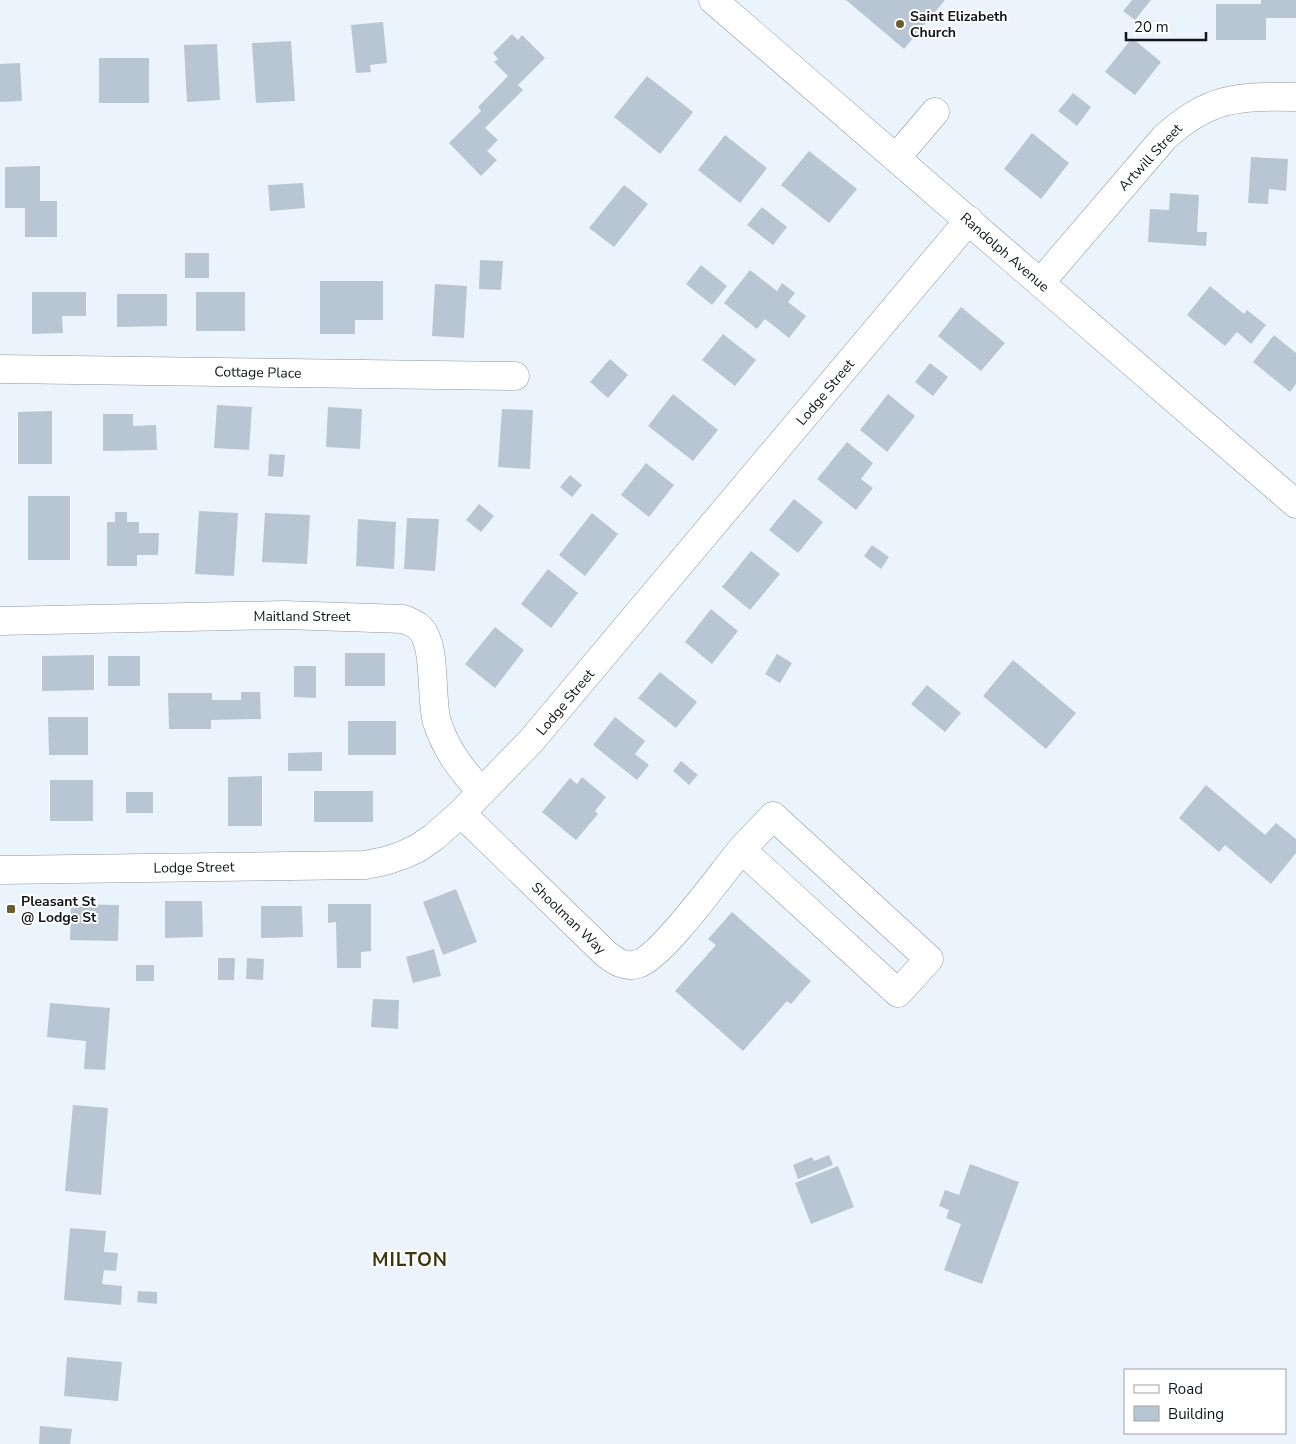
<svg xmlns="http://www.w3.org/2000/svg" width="1296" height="1444" font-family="'Nunito Sans',sans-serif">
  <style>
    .building { fill: #b8c6d4 }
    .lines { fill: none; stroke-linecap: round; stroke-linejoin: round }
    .minor-casing { stroke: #8a97a5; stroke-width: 29 }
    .major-casing { stroke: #8a97a5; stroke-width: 29 }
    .minor { stroke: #fff; stroke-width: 28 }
    .major { stroke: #fff; stroke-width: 28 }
    .poi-dot { fill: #695f2c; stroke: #fff; stroke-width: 2 }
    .labels { text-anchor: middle; stroke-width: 4; stroke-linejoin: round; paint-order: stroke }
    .poi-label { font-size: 14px; font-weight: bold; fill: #10151a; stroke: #fff; text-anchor: start }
    .street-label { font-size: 14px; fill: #10151a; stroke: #fff }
    .district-label { font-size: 19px; font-weight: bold; letter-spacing: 1px; fill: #3e360c; stroke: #fff }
  </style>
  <rect width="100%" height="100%" fill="#ebf4fd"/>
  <!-- building -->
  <path class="building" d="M846,0h99l-41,49z
    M1132,0h19l-16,20 -12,-9z
    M1261,0h35v18h-30v22h-50v-36h45z
    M383,22l4,41 -17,2 1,7 -15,1 -5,-48z
    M512,34l6,6 4,-5 23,23 -27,27 5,5 -38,38 13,12 -11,11 10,9 -16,16 -32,-33 32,-32 -3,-4 30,-31 -14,-14 4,-3 -5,-6z
    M1132,38l29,24 -26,33 -30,-23z
    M291,41l4,60 -39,2 -4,-60z
    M217,44l3,56 -33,2 -3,-57z
    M99,58h50v45h-50z
    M20,63l2,38 -22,1v-38z
    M647,76l46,36 -33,42 -46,-37z
    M1073,93l18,14 -14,19 -19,-15z
    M1032,133l37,30 -28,36 -37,-30z
    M725,135l42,33 -27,35 -42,-33z
    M809,151l48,38 -28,34 -48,-38z
    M1251,157l37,2 -2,32 -17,-2 -1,15 -20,-1z
    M40,166v35h17v36h-32v-29h-20v-41z
    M303,183l2,25 -35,3 -2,-26z
    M624,185l24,19 -34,43 -25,-19z
    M1170,193l29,2 -2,37h10l-1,14 -58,-4 2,-33 19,1z
    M762,207l25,20 -14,18 -26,-20z
    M185,253h24v25h-24z
    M480,260l23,1 -2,29 -22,-1z
    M701,265l26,21 -15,19 -26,-21z
    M750,270l27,21 5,-8 13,10 -7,9 18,14 -17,22 -24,-19 -8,10 -33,-26z
    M320,281h63v39h-28v14h-35z
    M435,284l32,2 -3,52 -32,-2z
    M1210,286l34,28 3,-4 19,15 -15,19 -14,-12 -12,14 -38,-31z
    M32,292h54v24h-24l1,17 -31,1z
    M196,292h49v39h-49z
    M117,294h50v32l-50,1z
    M961,307l44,36 -24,28 -43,-35z
    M723,334l33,26 -21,26 -33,-26z
    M1274,335l22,18v31l-6,8 -37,-30z
    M610,359l18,16 -20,23 -18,-16z
    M930,363l18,14 -15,19 -18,-14z
    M673,394l45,36 -25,31 -45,-35z
    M888,394l27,22 -28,36 -27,-22z
    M217,405l35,2 -3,43 -35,-2z
    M328,407l34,2 -2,40 -34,-2z
    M502,409l31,1 -3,59 -32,-2z
    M52,411v53h-34v-52z
    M103,414h30v12l23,-1 1,25 -54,1z
    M847,442l26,21 -12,16 12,9 -17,22 -39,-31z
    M269,454l16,1 -2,22 -15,-1z
    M646,463l28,22 -25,32 -28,-22z
    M570,475l12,10 -10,12 -12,-10z
    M28,496h42v64h-42z
    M794,499l29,23 -25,31 -29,-23z
    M479,504l15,12 -13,16 -15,-12z
    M199,511l39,2 -4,63 -39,-2z
    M115,512h12v10h12v11h20l-1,22h-21v11h-30v-44h8z
    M265,513l45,2 -3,49 -45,-2z
    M592,513l26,21 -33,42 -26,-21z
    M407,518l32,1 -4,52 -31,-2z
    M358,519l38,3 -2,47 -38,-3z
    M872,545l17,12 -8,12 -17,-13z
    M751,551l29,23 -30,36 -28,-23z
    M548,569l30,24 -27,35 -30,-24z
    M711,609l27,22 -26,33 -27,-22z
    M495,627l29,23 -29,38 -30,-24z
    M345,653h40v33h-40z
    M777,654l15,9 -12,20 -15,-9z
    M94,655v35l-52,1v-35z
    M108,656h32v30h-32z
    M1013,660l63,53 -30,36 -63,-53z
    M294,666h22v32l-22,-1z
    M660,672l37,30 -21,26 -38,-30z
    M927,685l34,28 -16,19 -34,-28z
    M241,692h19l1,27 -50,1v9h-42l-1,-36h44v7h29z
    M48,717h40v38h-39z
    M615,717l30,24 -10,13 14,11 -12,15 -44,-35z
    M348,721h48v34h-48z
    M322,752v19h-34v-18z
    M681,761l17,14 -9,10 -16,-14z
    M262,776v50h-34v-49z
    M582,777l24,20 -11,14 3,3 -22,26 -34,-28 28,-34 7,6z
    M50,780h43v41h-43z
    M1206,785l59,50 11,-12 20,16v14l-25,31 -46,-39 -6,7 -40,-34z
    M314,791h59v31h-59z
    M126,792h27v21h-27z
    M456,889l21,53 -34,13 -20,-53z
    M165,901h37l1,36 -38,1z
    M71,904l48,1 -1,36 -48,-1z
    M328,904h43v47l-10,1v16h-24l-1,-46 -8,1z
    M261,906h41l1,31 -42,1z
    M732,912l79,69 -20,23 -4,-3 -44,50 -68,-60 41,-46 -8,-6z
    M434,949l7,27 -28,7 -7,-26z
    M218,958h17l-1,22h-16z
    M247,958l17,1 -1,21 -17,-1z
    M136,965h18v16h-18z
    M373,999l26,1 -1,29 -27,-2z
    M50,1003l60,5 -5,62 -21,-1 2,-28 -39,-4z
    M73,1105l35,3 -7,87 -36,-4z
    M829,1155l4,10 -35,14 -5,-14 19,-8 2,4z
    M970,1164l49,18 -37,102 -38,-14 17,-46 -15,-6 3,-8 -10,-4 6,-16 14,5z
    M838,1166l16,41 -43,17 -16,-41z
    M70,1228l36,3 -2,21 14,1 -2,18 -12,-1 -2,14 20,2 -1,19 -57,-5z
    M138,1291l19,1v12l-20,-2z
    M67,1357l55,5 -4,39 -54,-5z
    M40,1426l32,3 -2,15h-31z"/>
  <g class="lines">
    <defs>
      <path id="minor" d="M896,158l39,-46
        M1040,283l124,-145c44,-41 74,-42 132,-41
        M0,369l515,7
        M0,621l284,-6 119,4c6,2 13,5 17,9 17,17 10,70 17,94 9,28 25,49 45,70
        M461,813l145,141c9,7 19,14 32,10 25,-8 83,-90 103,-114 10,-11 21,-22 32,-34l156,143 -31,34 -156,-143
        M0,870l365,-5 20,-4 18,-6 15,-7 16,-11 27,-24 70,-72 438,-521"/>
      <path id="major" d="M713,0l583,504"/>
    </defs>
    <!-- minor casing -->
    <use href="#minor" class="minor-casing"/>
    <!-- major casing -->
    <use href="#major" class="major-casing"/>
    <!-- minor -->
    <use href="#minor" class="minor"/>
    <!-- major -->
    <use href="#major" class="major"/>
  </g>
  <!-- markers -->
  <g class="poi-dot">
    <circle cx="900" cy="24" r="5"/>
    <rect x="6" y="904" width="10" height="10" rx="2.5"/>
  </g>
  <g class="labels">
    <!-- poi labels -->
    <g class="poi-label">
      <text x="910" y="21">Saint Elizabeth<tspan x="910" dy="16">Church</tspan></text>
      <text x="21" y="906">Pleasant St<tspan x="21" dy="16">@ Lodge St</tspan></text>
    </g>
    <!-- street labels -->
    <g class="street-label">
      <text transform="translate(1150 157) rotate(-47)" y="5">Artwill Street</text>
      <text transform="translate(1005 252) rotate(41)" y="5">Randolph Avenue</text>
      <text transform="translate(258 372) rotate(1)" y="5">Cottage Place</text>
      <text transform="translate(825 392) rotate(-50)" y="5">Lodge Street</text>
      <text x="302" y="621">Maitland Street</text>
      <text transform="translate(565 702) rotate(-50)" y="5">Lodge Street</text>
      <text transform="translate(194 867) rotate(-1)" y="5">Lodge Street</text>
      <text transform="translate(569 918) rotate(44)" y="5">Shoolman Way</text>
    </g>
    <!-- district labels -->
    <g class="district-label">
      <text x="410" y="1266">MILTON</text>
    </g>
  </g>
  <!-- legend -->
  <rect x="1124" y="1369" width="162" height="65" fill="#ffffff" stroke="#9fa1a3"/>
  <rect x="1134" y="1385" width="25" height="8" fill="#ffffff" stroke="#9fa1a3"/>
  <text x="1168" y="1394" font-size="15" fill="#10151a">Road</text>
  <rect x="1134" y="1406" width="25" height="15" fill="#b8c6d4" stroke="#9fa1a3"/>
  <text x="1168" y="1419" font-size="15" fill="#10151a">Building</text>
  <!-- scale -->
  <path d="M1126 32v8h80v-8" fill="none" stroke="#10151a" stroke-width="2.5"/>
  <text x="1134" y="32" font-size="15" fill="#10151a" stroke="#ffffff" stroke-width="4" paint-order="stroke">20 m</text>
</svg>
